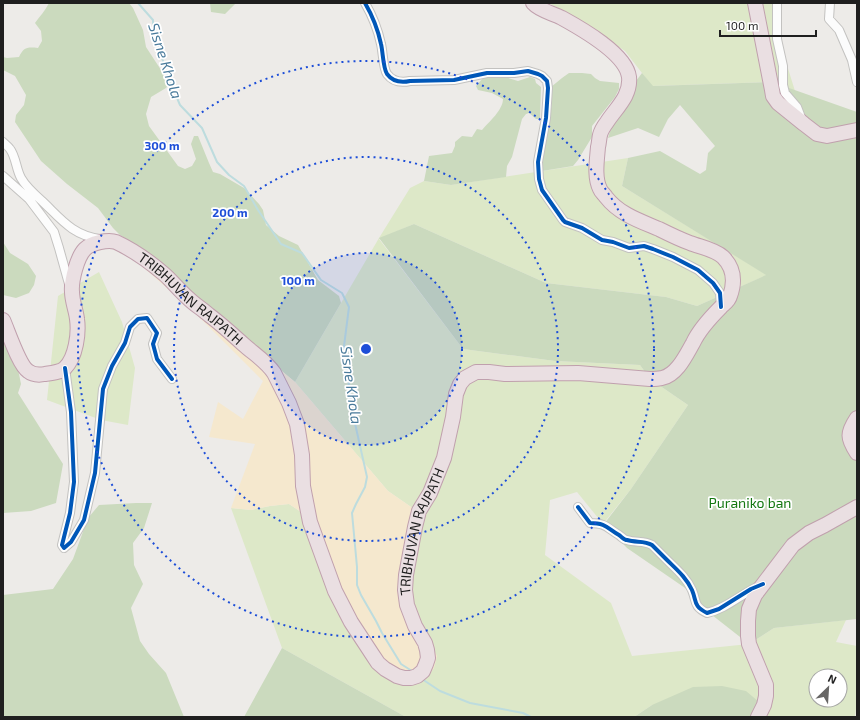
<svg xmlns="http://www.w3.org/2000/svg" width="860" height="720" font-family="'Exo 2',sans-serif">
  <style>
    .grass { fill: #dde8c8; fill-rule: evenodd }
    .forest { fill: #cbdabe }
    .sand { fill: #f5e8ce }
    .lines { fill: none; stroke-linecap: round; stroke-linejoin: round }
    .stream { stroke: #bddcde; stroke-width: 2 }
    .street-casing { stroke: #c3c2c0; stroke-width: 10 }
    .highway-casing { stroke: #c0a0ad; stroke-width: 16 }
    .street { stroke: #fcfcfc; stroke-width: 8 }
    .highway { stroke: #eadfe2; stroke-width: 14 }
    .cycleway-casing { stroke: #fff; stroke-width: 6 }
    .cycleway { stroke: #0057b8; stroke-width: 4 }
    .ring { fill: none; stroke: #1d4ed8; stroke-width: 2; stroke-dasharray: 2 4 }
    .labels { text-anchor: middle; stroke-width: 3.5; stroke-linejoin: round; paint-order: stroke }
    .street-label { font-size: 14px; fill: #1f1f1f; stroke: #fff }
    .park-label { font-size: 14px; fill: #157812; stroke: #fff }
    .water-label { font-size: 15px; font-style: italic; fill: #4a7b9b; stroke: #fff }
    .centre { fill: #1d4ed8; stroke: #fff; stroke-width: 2 }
    .ring-label { font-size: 12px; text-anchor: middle; font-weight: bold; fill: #1d4ed8; stroke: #fff; stroke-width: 3.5; stroke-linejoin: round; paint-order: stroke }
  </style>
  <rect width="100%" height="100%" fill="#edebe8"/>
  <!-- grass -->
  <path class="grass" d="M548,3h226l3,30 18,58 -23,-9 -120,4 -27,-35 -61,-40z
    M628,158l-6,28 145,89 -70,31 -31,-9 -120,-14 -132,-59 -35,15 84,110 92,12 85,4 10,14 38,26 -57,84 -28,35 -26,-32 -27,8 -5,55 66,48 21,53 117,-12 25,-16 72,-8 -10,22 21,4v54l-2,17h-99l-104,-12 -18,12h-72l-7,-1 -4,1h-145l-124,-69 -51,-140 20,2 19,-4 19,-2 12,8 120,115 -12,-33 5,-85 -26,-18 -93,-109 84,-144 31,-50 14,-7 27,4zM816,676h24v24h-24z
    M99,272l23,50 13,46 -7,57 -27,-5 -54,-20 11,-104z"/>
  <!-- forest -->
  <path class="forest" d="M49,3h80l4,5 10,22 3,17 17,26 5,12 -2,3 -15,9 -5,17 3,12 29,40 7,3 7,-3 4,-7 -5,-15 3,-8h4l11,27 4,9 7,2 24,14 15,16 4,6 3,15 13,11 19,9 20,35 21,16 2,7 -46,79 -77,-64 -74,-68 -24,-15 -7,-7 -15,-20 -31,-24 -26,-23 -26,-39 1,-7 8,-10 2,-10 -11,-19 -12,-6v-13l4,1 12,-1c5,-10 8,-10 19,-9l4,-7 -1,-10 -6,-8c5,-7 10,-12 14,-20z
    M210,3h26l-11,11 -14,-2z
    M569,73h13l9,1 4,4 5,3 19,2v6l-4,8 -23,29v11l-14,23 -5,6 -31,5 1,-23 9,-44 -1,-17 11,-9z
    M642,73l11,13 119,-4 85,30v507l-83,9 -25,16 -37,-29 -24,-25 -61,-42 -23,-24 27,-35 57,-84 -38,-26 -10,-14 -85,-4 -92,-12 -84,-111 35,-14 132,59 120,14 31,9 69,-31 -144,-89 6,-28 32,-7 40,23 6,-4 2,-17 7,-7 -35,-41 -12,14 -9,18 -21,-9 -30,10 4,-13 14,-23 10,-21z
    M489,76l16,1 13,4 12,-4 5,2 1,4 5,4 -1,32h-4l-7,-6 -3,1 -4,5 -10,38 -5,9 -1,11 -55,8 -27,-4 5,-25 23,-3 3,-7v-4l7,-6 10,1 5,-8 5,1c7,-8 21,-20 21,-31l-11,-6 -14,-3 -2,-4 6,-7z
    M3,242l7,11 18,11 8,12 -2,9 -5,8 -13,5 -13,-3z
    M3,329l14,35 4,20 -3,9 45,71 -7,39 -25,8 -28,2z
    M136,503h16l-8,25 -11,15 1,22 9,19 -12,24 9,33 9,13 17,19 18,44h-181v-122l50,-6 20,-30 15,-41 11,-13z
    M282,648l124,69h-162z
    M722,686l24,5 13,11 -3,15h-122l18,-12 41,-18z"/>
  <!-- sand -->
  <path class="sand" d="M143,250l75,68 77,64 93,109 26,18 -4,69 3,30 24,48 -3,12 -7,10 -13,6 -45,-25 -68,-147 -12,-8 -19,2 -19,4 -20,-2 24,-64 -46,-7 9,-35 25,17 20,-38 -70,-70 -59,-52z"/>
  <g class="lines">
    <!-- stream -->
    <path class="stream" d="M138,3l15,17v13l6,15 9,29 12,28 22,23 15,34 12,13 15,11 14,24 23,34 21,9 19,27 21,13 7,14 -5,39 8,64 15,67 -2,10 -9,17 -4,9 5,54v18l4,10 15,26 6,12 19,31 11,7
      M422,679l18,12 30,12 53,10 8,4"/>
    <defs>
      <path id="street" d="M365,3c7,12 13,27 16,41 2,8 2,24 6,30 6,8 14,9 23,7l44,-1 33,-7h27l14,-2 10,3 4,2 5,5 1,7 -2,30 -8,44 1,17 3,11 21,30 2,2 17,6 20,12 11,2 16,6 15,-2 9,3 20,8 25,13 15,13 7,10 1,14
        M777,3v36l6,27v19l2,8 12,14 5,13
        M830,3l-1,16 10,11 13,30 5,22
        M3,142c2,2 5,4 7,7 6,8 6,20 11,29 5,9 13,16 21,23 19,18 30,34 58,38
        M3,176l26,23 25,33 5,16 10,36
        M65,368l6,44 3,70 -4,31 -8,32 2,3 7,-6 13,-22 11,-47 8,-84 9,-23 13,-23 5,-16 8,-8 9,-1 10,15 -4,11 4,15 15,20
        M578,507l12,16c16,0 17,5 29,12 3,2 5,5 8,5 9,3 17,0 25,5 5,5 9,9 14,14 10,10 20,18 26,31 5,12 1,16 15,23 19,-4 34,-19 52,-27"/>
      <g id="highway">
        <path d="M755,3l17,87 1,6 5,7 26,21 13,10 10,2 30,-6"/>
        <path id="s1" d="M3,320c5,11 16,45 25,51 5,4 12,4 17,3 7,-1 16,-2 20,-6 11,-11 14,-35 12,-49 -1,-9 -5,-18 -5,-27 -1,-11 5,-35 13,-43 6,-6 23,-10 31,-7 17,8 34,20 48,32 8,7 15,16 24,24 6,6 14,11 21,17 12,9 23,19 34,29 11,10 23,17 31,29l15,30 8,21 5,31 1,31 7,36 25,69 16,31 21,32 6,9 7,6 12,7 7,2h7l6,-2 6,-5 3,-7 2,-6 -1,-8 -2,-7 -10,-17 -8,-21 -2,-15 1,-15 9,-48 4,-16 11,-18 14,-35 9,-41 3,-23 4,-10 5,-6 11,-6h13l16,2 73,-1 72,6c4,0 8,0 12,-1 15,-3 24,-23 31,-35 6,-13 17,-25 28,-36 3,-3 8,-6 9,-11 5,-14 4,-28 -7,-39 -9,-8 -23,-10 -33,-14 -11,-4 -21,-9 -31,-14 -19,-8 -40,-15 -53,-32 -2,-3 -5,-5 -6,-8 -6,-12 -3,-29 -2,-42 1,-3 1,-8 2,-12 1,-4 4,-9 7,-13 9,-14 24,-26 22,-45 -3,-23 -47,-48 -67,-59 -9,-5 -22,-7 -29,-15"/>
        <path d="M857,418c-10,15 -10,20 0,35"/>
        <path d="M758,717l6,-12 2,-9v-11l-17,-41 -1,-8v-15l1,-12 6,-14 38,-50 16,-12 16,-8 32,-18"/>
      </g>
    </defs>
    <!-- street casing -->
    <use href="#street" class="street-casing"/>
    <!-- highway casing -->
    <use href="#highway" class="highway-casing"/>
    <!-- street -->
    <use href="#street" class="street"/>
    <!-- highway -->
    <use href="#highway" class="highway"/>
    <defs>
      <path id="cycleway" d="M365,3c7,12 13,27 16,41 2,8 2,24 6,30 6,8 14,9 23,7l44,-1 33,-7h27l14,-2 10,3 4,2 5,5 1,7 -2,30 -8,44 1,17 3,11 21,30 2,2 17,6 20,12 11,2 16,6 15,-2 9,3 20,8 25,13 15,13 7,10 1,14
        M65,368l6,44 3,70 -4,31 -8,32 2,3 7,-6 13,-22 11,-47 8,-84 9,-23 13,-23 5,-16 8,-8 9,-1 10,15 -4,11 4,15 15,20
        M578,507l12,16c16,0 17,5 29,12 3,2 5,5 8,5 9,3 17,0 25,5 5,5 9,9 14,14 10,10 20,18 26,31 5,12 1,16 15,23l12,-4 32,-20 12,-5"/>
    </defs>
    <!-- cycleway casing -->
    <use href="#cycleway" class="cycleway-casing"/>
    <!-- cycleway -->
    <use href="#cycleway" class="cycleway"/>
  </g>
  <!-- distance rings -->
  <circle cx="366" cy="349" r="96" fill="#1d4ed8" fill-opacity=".12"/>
  <g class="ring">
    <circle cx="366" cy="349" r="96"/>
    <circle cx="366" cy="349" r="192"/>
    <circle cx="366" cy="349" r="288"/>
  </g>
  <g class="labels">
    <!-- street labels -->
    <g class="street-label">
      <text dy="5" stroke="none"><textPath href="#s1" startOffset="348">TRIBHUVAN RAJPATH</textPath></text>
      <text dy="5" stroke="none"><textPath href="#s1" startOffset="972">TRIBHUVAN RAJPATH</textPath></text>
    </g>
    <!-- park labels -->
    <g class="park-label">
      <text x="750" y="508">Puraniko ban</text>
    </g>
    <!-- water labels -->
    <g class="water-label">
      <text transform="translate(165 61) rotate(72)" y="5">Sisne Khola</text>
      <text transform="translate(351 385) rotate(82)" y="5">Sisne Khola</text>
    </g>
  </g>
  <circle cx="366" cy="349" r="6" class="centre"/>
  <g class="ring-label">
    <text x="162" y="150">300 m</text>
    <text x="230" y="217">200 m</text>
    <text x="298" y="285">100 m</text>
  </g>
  <!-- border -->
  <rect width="860" height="720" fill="none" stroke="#1f1f1f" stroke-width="8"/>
  <!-- north arrow -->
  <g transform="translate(828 688) rotate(25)"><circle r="19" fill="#ffffff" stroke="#a5a5a5"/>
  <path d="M0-3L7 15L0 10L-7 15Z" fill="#676665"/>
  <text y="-6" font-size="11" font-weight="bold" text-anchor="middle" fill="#1f1f1f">N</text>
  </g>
  <!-- scale -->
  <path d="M720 30v6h96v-6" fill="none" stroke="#1f1f1f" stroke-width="2"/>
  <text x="726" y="30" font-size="12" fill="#1f1f1f" stroke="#ffffff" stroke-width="3" paint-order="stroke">100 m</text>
</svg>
